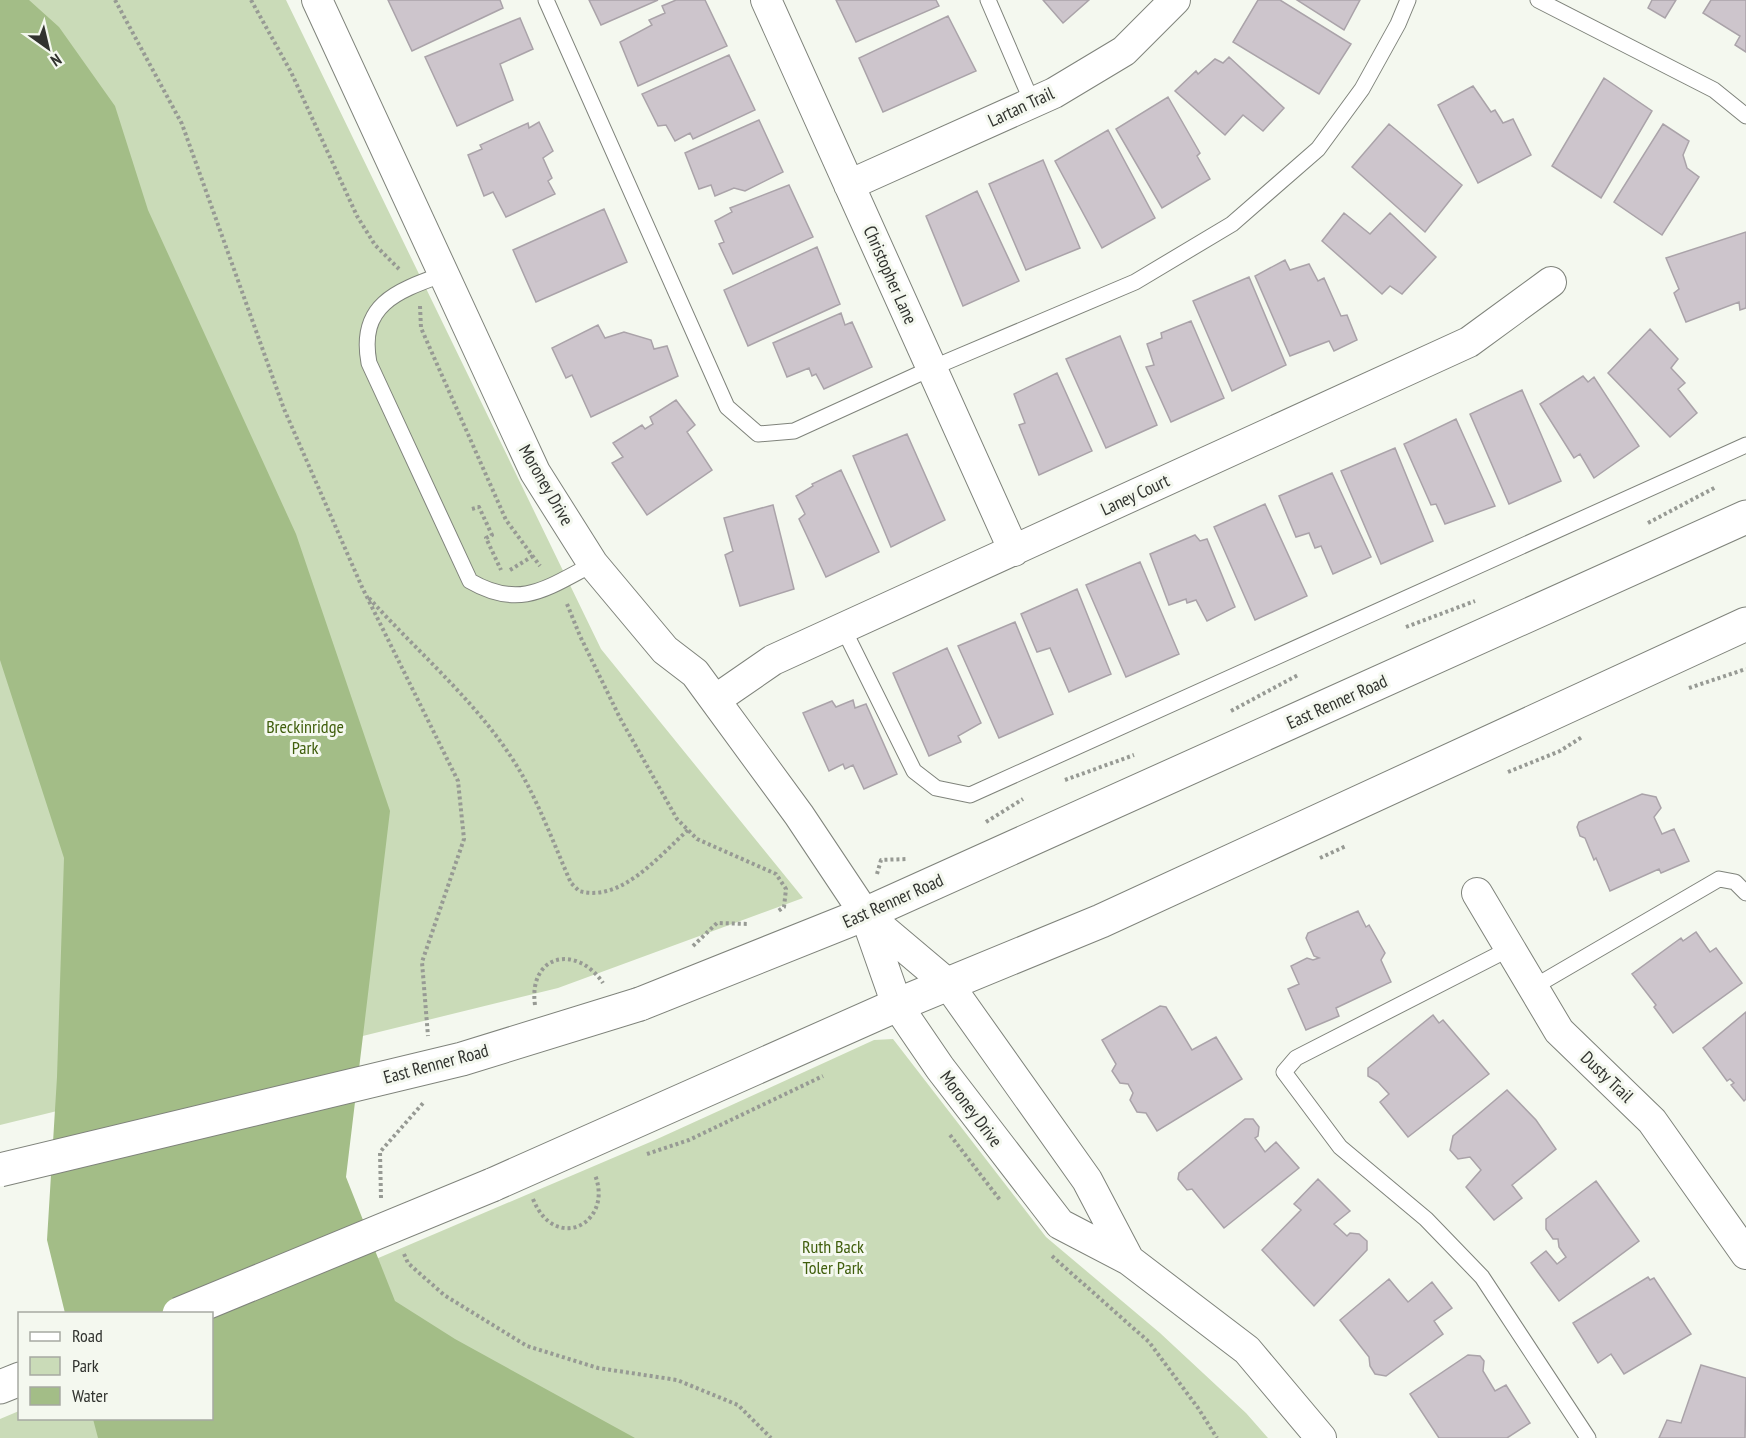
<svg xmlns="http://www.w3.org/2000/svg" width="1746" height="1438" font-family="'PT Sans Narrow',sans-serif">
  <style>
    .green { fill: #cadbb8 }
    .water { fill: #a3bd87 }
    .building { fill: #cdc5cc; stroke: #aaa3a9; stroke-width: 1.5 }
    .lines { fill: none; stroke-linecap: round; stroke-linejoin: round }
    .service-casing { stroke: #7f837b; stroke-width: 17 }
    .minor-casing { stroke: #7f837b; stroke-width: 32 }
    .secondary-casing { stroke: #7f837b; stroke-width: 35 }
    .path { stroke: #979a94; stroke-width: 4; stroke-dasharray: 3 3; stroke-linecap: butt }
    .service { stroke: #fff; stroke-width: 15 }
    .minor { stroke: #fff; stroke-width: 30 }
    .secondary { stroke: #fff; stroke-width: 33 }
    .secondary-bridge-casing { stroke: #7f837b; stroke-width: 35; stroke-linecap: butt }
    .secondary-bridge { stroke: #fff; stroke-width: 33 }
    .labels { text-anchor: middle; stroke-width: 6; stroke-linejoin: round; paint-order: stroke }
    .street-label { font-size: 18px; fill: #31332f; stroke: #f4f8ef }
    .park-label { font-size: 18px; fill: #3f5e0c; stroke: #f4f8ef }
  </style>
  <rect width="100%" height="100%" fill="#f4f8ef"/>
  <!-- green -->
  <path class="green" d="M0,0h286l315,649 202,249 -245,90 -558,137z
    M893,1039l153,198 114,96 86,80 22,25h-1268v-19l19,-8 1,7h192v-89l443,-189 219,-100z"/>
  <!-- water -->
  <path class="water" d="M0,0h29l30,27 56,79 33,104 148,324 94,277 -44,366 49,124 60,38 180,99h-537l-5,-19 119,-1v-104l-147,-1 -18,-73 10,-163 7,-219 -64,-198z"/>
  <!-- building -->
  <path class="building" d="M388,0h112l3,8 -91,43z
    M589,0h69l-57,25z
    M676,0h29l22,46 -89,40 -18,-44 32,-17 -3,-5 16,-7 -3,-7z
    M836,0h100l3,6 -83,36z
    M1043,0h46l-26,23z
    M1258,0h22l71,44 -32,50 -86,-52z
    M1297,0h63l-16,30z
    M1652,0h24l-11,18 -17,-10z
    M1711,0h35v52l-11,-7 5,-9 -37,-23z
    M948,16l28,55 -93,41 -24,-54z
    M520,18l13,31 -33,15 13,36 -56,26 -32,-69z
    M729,55l26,55 -62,29 -3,-6 -15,8 -9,-16 -8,1 -16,-32z
    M1229,57l55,51 -21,23 -20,-16 -18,20 -50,-44 21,-20 2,3 17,-15 8,4z
    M1604,78l48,33 -51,87 -49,-32z
    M1473,86l18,26 4,-2 8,13 10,-4 18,36 -53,28 -40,-78z
    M1168,97l32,56 -3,3 13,23 -48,29 -46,-79z
    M759,120l24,52 -38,19 -11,-3 -19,8 -4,-11 -12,4 -14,-36z
    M539,122l14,29 -10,7 9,20 -4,3 7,13 -49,23 -13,-25 -9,4 -16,-41 14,-6 -2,-4 48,-22 1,5z
    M1389,124l73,61 -37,47 -73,-65z
    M1663,124l26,17 -6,14 4,13 12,9 -37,58 -48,-33z
    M1108,130l47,88 -53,30 -47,-87z
    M1043,160l37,88 -54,22 -37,-86z
    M789,185l24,52 -80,37 -14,-30 5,-2 -9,-21 17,-9 -2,-4z
    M977,191l42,90 -56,25 -37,-90z
    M604,209l23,53 -91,40 -23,-52z
    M1344,213l26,21 20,-21 46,44 -34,37 -12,-8 -8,8 -60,-53z
    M1746,232v76l-6,2 -1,-8 -53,20 -12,-29 5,-4 -13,-31z
    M817,247l23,57 -92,42 -24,-56z
    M1285,260l5,10 19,-6 9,17 6,-3 17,38 6,-1 10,25 -23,11 -5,-10 -39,15 -35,-80z
    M1249,277l37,88 -54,26 -39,-90z
    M841,313l4,12 7,-3 20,45 -48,22 -8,-15 -4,2 -3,-8 -22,9 -14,-34z
    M1191,321l33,77 -53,24 -25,-55 8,-2 -7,-21 15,-6 -1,-5z
    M598,325l7,13 19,-6 27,8 3,9 13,-3 11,30 -87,41 -19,-42 -6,3 -14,-30z
    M1650,329l28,30 -7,9 14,15 -7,6 19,24 -27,24 -62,-64z
    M1120,336l37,89 -51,23 -40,-89z
    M1057,373l35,78 -53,24 -20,-50 6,-2 -11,-29z
    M1583,376l5,6 6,-5 45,69 -45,32 -14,-24 -6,4 -34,-54z
    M1522,390l39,91 -52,23 -39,-90z
    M676,400l19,25 -8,7 25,38 -65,45 -35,-52 11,-6 -10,-14 29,-18 3,4 8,-5 -3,-7z
    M1456,419l39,87 -50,18 -9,-20 -5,1 -27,-61z
    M907,434l38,86 -54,27 -38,-91z
    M1395,448l38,93 -52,23 -40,-93z
    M841,470l38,82 -53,25 -27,-58 6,-5 -9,-18 17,-10 -1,-2z
    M1332,473l39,84 -38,17 -12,-28 -6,2 -6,-15 -13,4 -17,-41z
    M1265,504l42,92 -52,24 -41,-93z
    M773,505l21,84 -54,17 -15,-51 8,-4 -9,-33z
    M1195,535l5,6 7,-2 28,68 -28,14 -11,-21 -9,3 -1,-4 -17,6 -19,-51z
    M1140,562l39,92 -53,23 -40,-92z
    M1077,589l34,85 -42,18 -19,-44 -13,4 -16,-38z
    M1015,622l38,92 -54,24 -41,-92z
    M947,648l34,75 -23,13 3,6 -32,14 -36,-83z
    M853,700l2,8 11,-4 31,70 -33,15 -11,-24 -8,4 -2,-5 -14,7 -26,-58 29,-12 4,6z
    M1642,794l14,3 5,11 -7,9 8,17 12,-5 15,32 -28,12 -2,-4 -49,22 -14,-33 -2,2 -9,-22 -5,-2 -3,-9 2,-5z
    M1358,911l8,16 3,-2 16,28 -4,7 10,22 -55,26 3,8 -33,14 -18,-41 11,-5 -8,-18 16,-8 6,2 6,-2 -5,-2 -8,-18 2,-5z
    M1696,932l14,20 6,-4 26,35 -69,50 -19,-26 2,-2 -24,-31 49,-36 2,3z
    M1160,1006l6,1 26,43 24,-13 26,42 -85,52 -11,-18 -9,-1 -7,-12 3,-7 -5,-9 -8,-1 -8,-12 4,-7 -14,-24z
    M1746,1012v87l-2,2 -13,-16 3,-2 -4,-4 -3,2 -24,-33z
    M1433,1015l6,8 4,-3 46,54 -81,63 -28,-35 9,-8 -11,-12 -10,-6v-8z
    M1507,1090l29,30 20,29 -44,36 10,13 -28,22 -28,-33 15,-17 -11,-13 -12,2 -8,-9 3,-14z
    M1245,1119h8l6,8 -1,9 -3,2 10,14 11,-10 23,26 -75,60 -32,-39 -5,1 -9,-11 1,-6z
    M1318,1179l32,32 -16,13 13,12 3,-3 9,1 8,7v9l-53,56 -52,-56 39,-40 -7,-6z
    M1596,1181l43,60 -80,60 -28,-38 15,-12 11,13 9,-7 -7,-10 -1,-8h-5l-7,-10v-10z
    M1648,1277l2,3 4,-2 37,56 -67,40 -13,-20 -13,9 -25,-40z
    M1389,1279l19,23 24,-20 20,26 -18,13 9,13 -57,42 -11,-2 -5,-8 -1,-9 -29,-37z
    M1468,1355l12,1 4,5 -1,10 12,20 11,-6 24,38 -23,15h-68l-29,-44z
    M1701,1365l45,13 -1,60h-86l8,-18 14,3z"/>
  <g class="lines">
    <defs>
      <path id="service" d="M546,0l181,407 31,27 36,-3 138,-63 203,-86 97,-58 86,-75 44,-60 36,-65 10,-24
        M988,0l44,102
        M1538,0l176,90 32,26
        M444,274c-47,17 -86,30 -75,89l101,218c50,29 77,7 123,-17
        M843,628l71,143 22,17 34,7 776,-350
        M1509,949l-213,109 -12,14 56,75 86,72 56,58 106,161
        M1532,988l187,-109 16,3 11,11"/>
      <path id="minor" d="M317,0l218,472 58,92 72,86 30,23 104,142 66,99 32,91 43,63 120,156 69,36 118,90 74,88
        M766,0l248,551
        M849,185l205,-92 70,-42 51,-51
        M715,700l58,-40 696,-318 82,-60
        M1477,893l82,138 93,90 94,133
        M865,914l83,70 139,196 42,80"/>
      <path id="secondary" d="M640,1004l225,-90 881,-397
        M492,1185l405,-180 204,-84 645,-297
        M0,1387l20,-8"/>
    </defs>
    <!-- service casing -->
    <use href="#service" class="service-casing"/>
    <!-- minor casing -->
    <use href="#minor" class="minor-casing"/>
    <!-- secondary casing -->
    <use href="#secondary" class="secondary-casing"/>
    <!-- path -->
    <path class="path" d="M115,0l67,124 102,285 78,178 96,194 6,58 -42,123 6,74
      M251,0l40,72 66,144 18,29 24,24
      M420,306l1,22 85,192 34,46
      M472,509l7,-2 13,28 -6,3 15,32
      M1648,523l68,-36
      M510,570l23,-14
      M369,598c52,58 120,114 157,184 17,32 30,67 45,101l8,8c42,12 80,-35 109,-61
      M567,604l13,32 40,82 57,101 20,20 79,35 10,15 -2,18 -7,5
      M1406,627l69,-26
      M1689,688l57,-19
      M1231,711l67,-36
      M1508,772l52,-21 22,-14
      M1065,780l69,-25
      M986,822l37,-23
      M1320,858l26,-12
      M877,874l4,-14 25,-1
      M693,946l24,-23 32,1
      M535,1005c-7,-50 41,-62 68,-22
      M950,1135l50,65
      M647,1154l42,-14 134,-64
      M381,1198l-1,-46 44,-50
      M533,1199c22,55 81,24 62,-24
      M404,1254l4,9 36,32 83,51 71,22 79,12 61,25 33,33
      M1052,1256l97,86 49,66 19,30"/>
    <!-- service -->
    <use href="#service" class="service"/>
    <!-- minor -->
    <use href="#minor" class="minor"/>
    <!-- secondary -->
    <use href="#secondary" class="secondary"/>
    <defs>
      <path id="secondary-bridge" d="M0,1170l462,-111 178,-55
        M179,1314l313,-129"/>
    </defs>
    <!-- secondary-bridge casing -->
    <use href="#secondary-bridge" class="secondary-bridge-casing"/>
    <!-- secondary-bridge -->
    <use href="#secondary-bridge" class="secondary-bridge"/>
  </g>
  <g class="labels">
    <!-- street labels -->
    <g class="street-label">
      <text transform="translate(1021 107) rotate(-25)" y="6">Lartan Trail</text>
      <text transform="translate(890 275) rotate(66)" y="6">Christopher Lane</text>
      <text transform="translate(546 485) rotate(60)" y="6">Moroney Drive</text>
      <text transform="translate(1135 495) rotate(-25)" y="6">Laney Court</text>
      <text transform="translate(1337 702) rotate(-24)" y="6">East Renner Road</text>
      <text transform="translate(893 901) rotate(-24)" y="6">East Renner Road</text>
      <text transform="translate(436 1064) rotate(-15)" y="6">East Renner Road</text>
      <text transform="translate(1607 1077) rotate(44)" y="6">Dusty Trail</text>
      <text transform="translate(971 1109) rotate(53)" y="6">Moroney Drive</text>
    </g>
    <!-- park labels -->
    <g class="park-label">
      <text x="305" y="733">Breckinridge<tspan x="305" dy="21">Park</tspan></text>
      <text x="833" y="1253">Ruth Back<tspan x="833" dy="21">Toler Park</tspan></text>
    </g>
  </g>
  <!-- legend -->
  <rect x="18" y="1312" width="195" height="108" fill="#f4f8ef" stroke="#a6a9a2" stroke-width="1.5"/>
  <rect x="30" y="1332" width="30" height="9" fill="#ffffff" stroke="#a6a9a2" stroke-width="1.5"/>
  <text x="72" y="1342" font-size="18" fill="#31332f">Road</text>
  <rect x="30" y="1357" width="30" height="18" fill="#cadbb8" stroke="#a6a9a2" stroke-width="1.5"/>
  <text x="72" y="1372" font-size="18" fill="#31332f">Park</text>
  <rect x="30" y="1387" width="30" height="18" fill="#a3bd87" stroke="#a6a9a2" stroke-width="1.5"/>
  <text x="72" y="1402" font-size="18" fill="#31332f">Water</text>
  <!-- north arrow -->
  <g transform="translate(48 48) rotate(146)" stroke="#f4f8ef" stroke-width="4.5" paint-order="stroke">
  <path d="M0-4.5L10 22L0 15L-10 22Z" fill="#31332f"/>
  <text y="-9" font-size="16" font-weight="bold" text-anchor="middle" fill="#31332f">N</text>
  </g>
</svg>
